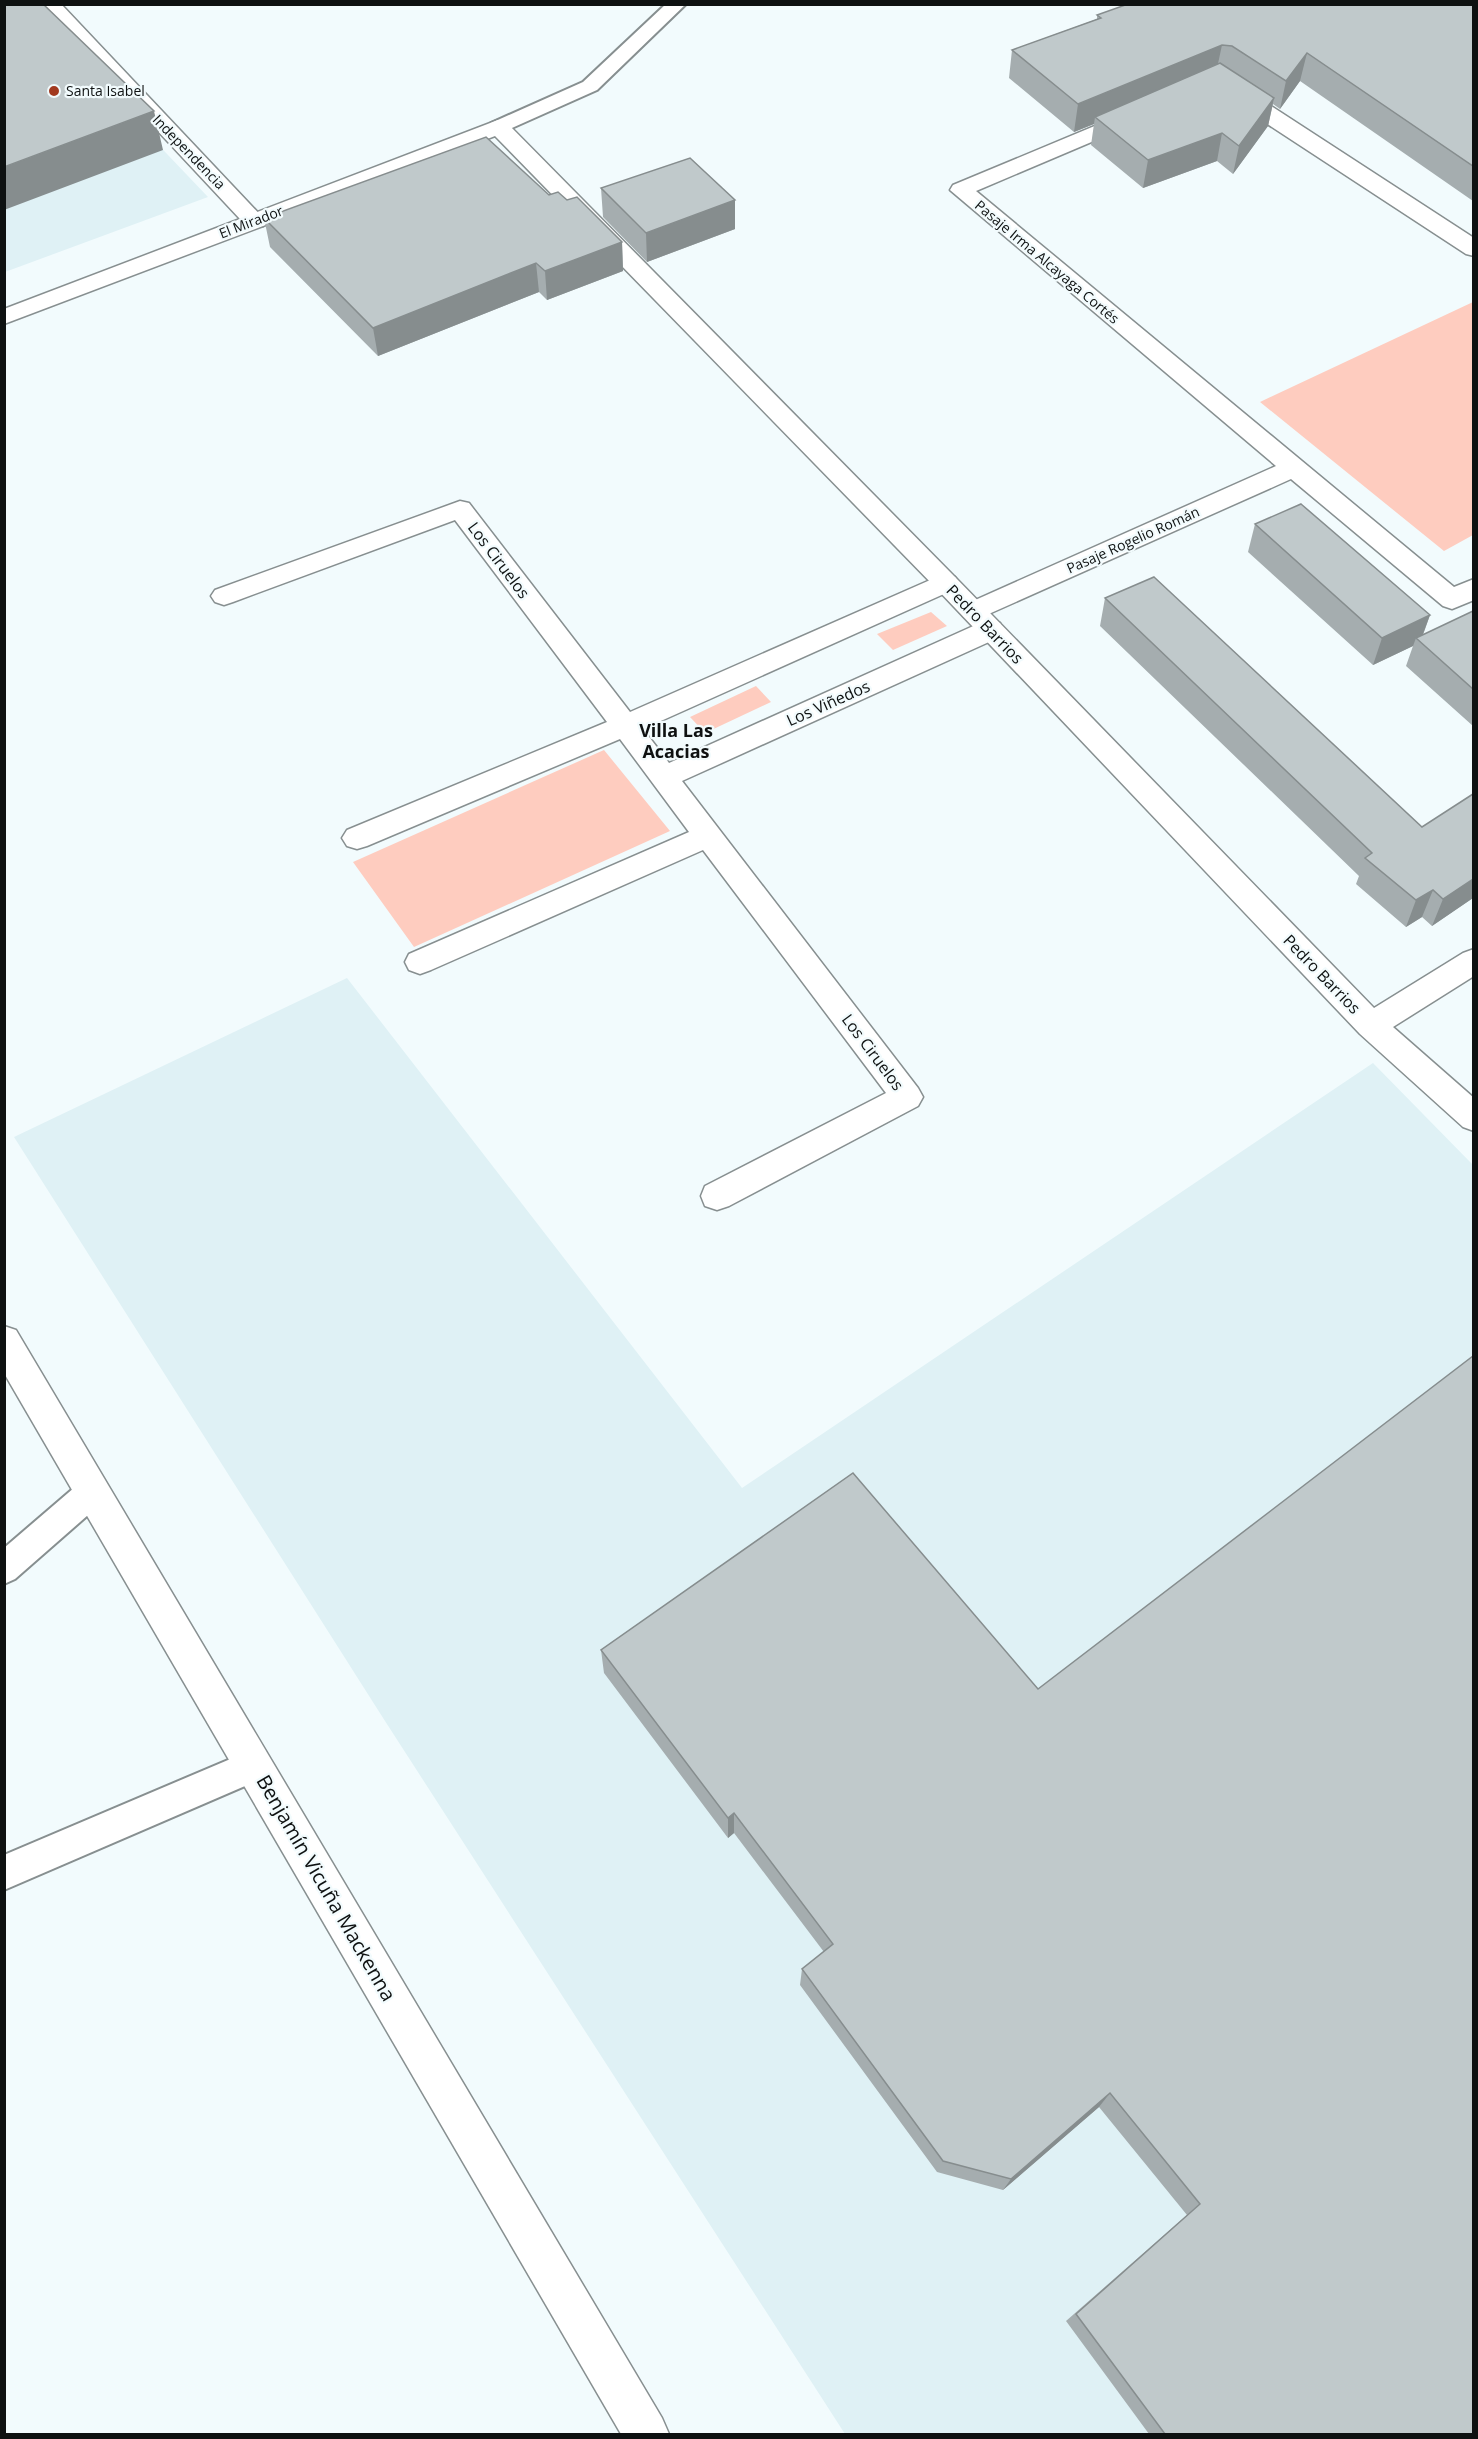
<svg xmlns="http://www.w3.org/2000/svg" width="1478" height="2439" font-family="'Open Sans',sans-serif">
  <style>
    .built { fill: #dff1f5 }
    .green { fill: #feccbf }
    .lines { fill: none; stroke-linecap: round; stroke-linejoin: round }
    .service-casing { stroke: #878f90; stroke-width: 4 }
    .minor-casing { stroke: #878f90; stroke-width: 3 }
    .tertiary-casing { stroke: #878f90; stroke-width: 3 }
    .secondary-casing { stroke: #878f90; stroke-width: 3 }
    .primary-casing { stroke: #878f90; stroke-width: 3 }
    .service { fill: #fff; fill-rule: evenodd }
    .minor { fill: #fff; fill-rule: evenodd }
    .tertiary { fill: #fff; fill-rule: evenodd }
    .secondary { fill: #fff; fill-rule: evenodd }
    .primary { fill: #fff; fill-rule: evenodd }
    .wall { fill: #a5adaf }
    .shaded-wall { fill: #868d8e }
    .building { fill: #c0c9cb; stroke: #868d8e; stroke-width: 1.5 }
    .poi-dot { fill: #a2391f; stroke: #f2fbfd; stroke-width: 2 }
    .labels { text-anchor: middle; stroke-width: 4.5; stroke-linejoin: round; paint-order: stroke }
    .far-poi-label { font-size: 14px; fill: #0e1111; stroke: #f2fbfd; text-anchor: start }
    .far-street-label { font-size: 14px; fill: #0e1111; stroke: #f2fbfd }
    .street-label { font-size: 16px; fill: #0e1111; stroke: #f2fbfd }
    .neighbourhood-label { font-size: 18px; font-weight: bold; fill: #0e1111; stroke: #f2fbfd }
    .near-street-label { font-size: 20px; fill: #0e1111; stroke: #f2fbfd }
  </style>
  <rect width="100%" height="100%" fill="#f2fbfd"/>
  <!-- built -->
  <path class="built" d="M5,5h20l183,192 -203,75z
    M347,978l395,510 631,-425 100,102v1269h-628l-460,-713 -371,-584z"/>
  <!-- green -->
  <path class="green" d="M1473,302v233l-29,16 -184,-149z
    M931,612l16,14 -54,24 -16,-16z
    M756,686l15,16 -66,31 -15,-16z
    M604,750l66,81 -256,116 -61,-85z"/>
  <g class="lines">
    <defs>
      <path id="service" d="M666,4h20l-89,86 -92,41h-14l-2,-4 2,-4 92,-41z
        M93,1477l11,4 4,10 -4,10 -89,78 -11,5v-36l78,-67z
        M254,1749l12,4 5,12 -5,12 -262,113v-35z"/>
      <path id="minor" d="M1234,86l8,1 232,151v18l-8,-2 -240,-157 -3,-5 3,-5z
        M1133,110l8,1 3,5 -3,5 -165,70 478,396 20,-8v21l-22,9 -9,-3 -152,-127 -309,138 -9,3 -9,-3 -4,-6 4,-6 312,-139 -326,-276 3,-5z
        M460,501l9,2 161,209 307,-135 9,-3 9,3 4,6 -4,6 -312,140 26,34 311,-140 10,-2 10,2 3,7 -3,7 -318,144 236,307 5,9 -5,9 -189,100 -12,4 -12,-4 -4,-10 4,-10 181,-93 -183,-243 -272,120 -11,4 -11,-4 -4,-8 4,-8 280,-122 -69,-93 -253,107 -10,3 -10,-3 -5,-8 5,-8 260,-108 -152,-202 -222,82 -9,3 -9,-3 -4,-6 4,-6z"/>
      <path id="tertiary" d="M498,120l8,2 449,455 419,431 89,-55 11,-4v27l-81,51 81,71v33l-11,-4 -103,-93 -423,-445 -442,-453 -232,90h-16l-3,-5 3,-5z"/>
      <path id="secondary" d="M39,4h22l205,217 -3,5 -259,98v-15l236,-90z"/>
      <path id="primary" d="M4,1326l12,4 646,1088 7,16h-48l-617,-1061z"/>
    </defs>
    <!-- service casing -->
    <use href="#service" class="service-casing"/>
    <!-- minor casing -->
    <use href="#minor" class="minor-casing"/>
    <!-- tertiary casing -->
    <use href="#tertiary" class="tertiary-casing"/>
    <!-- secondary casing -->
    <use href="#secondary" class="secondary-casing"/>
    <!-- primary casing -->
    <use href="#primary" class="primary-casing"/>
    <!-- service -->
    <use href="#service" class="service"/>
    <!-- minor -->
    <use href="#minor" class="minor"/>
    <!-- tertiary -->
    <use href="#tertiary" class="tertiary"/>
    <!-- secondary -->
    <use href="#secondary" class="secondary"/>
    <!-- primary -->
    <use href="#primary" class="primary"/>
  </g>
  <!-- wall -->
  <path class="wall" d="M1473,4v197l-173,-120 -20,28 -7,-5 -5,22 -35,48 -16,-13 -74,27 -52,-43 3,-21 -20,8 -65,-54 3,-28 85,-31v-4z
    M601,188l134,12v29l-88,33 -44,-45z
    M549,195l18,5 55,42 1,29 -76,29 -8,-8 -161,64 -108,-109 -6,-29z
    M1255,524l175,91 -7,20 50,-24v115l-67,-60 7,-20 -40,19 -125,-113z
    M1105,598l317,229 51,71 -41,28 -10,-9 -16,10 -50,-43 3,-8 -259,-250z
    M853,1473l620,961h-324l-83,-113 121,-106 -88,-108 -96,83 -66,-18 -137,-187 2,-16 22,-17 -90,-119 -6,5 -124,-165 -3,-23z"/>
  <!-- shaded-wall -->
  <path class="shaded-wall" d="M1222,45l-6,28 -121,44 -1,7 -20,8 4,-28z
    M1307,53l-7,28 -20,28 6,-28z
    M1274,98l-6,28 -35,48 6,-28z
    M154,111l9,39 -159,60v-43z
    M1222,133l-5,28 -74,27 5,-28z
    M735,200v29l-88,33 -1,-29z
    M622,242l1,29 -76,29 -2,-29z
    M536,263l3,29 -161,64 -5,-28z
    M1430,615l-10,27 -4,-4 -3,8 -40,19 9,-27z
    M1473,879v19l-41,28 11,-27z
    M1433,890l-11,27 -16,10 10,-27z
    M734,1813v20l-6,5v-20z
    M1110,2093l-11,14 -96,83 8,-11z"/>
  <!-- building -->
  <path class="building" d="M4,4h39l111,107 -150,56z
    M1128,4h345v162l-166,-113 -21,28 -54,-35 -10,-1 -144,59 -66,-54 89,-32 -4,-3z
    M1220,63l54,35 -35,48 -17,-13 -74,27 -53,-43z
    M486,137l63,58 9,-3 9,8 10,-3 45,45 -77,29 -9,-8 -163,65 -109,-110z
    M690,158l45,42 -89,33 -45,-45z
    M1301,504l129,111 -48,23 -127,-114z
    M1154,577l268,250 51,-33v85l-30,20 -10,-9 -17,10 -51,-42 7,-5 -267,-255z
    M1473,611v78l-57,-51z
    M1473,1356v1078h-308l-89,-120 124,-110 -90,-111 -99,86 -68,-18 -141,-192 31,-25 -99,-131 -6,5 -127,-168 252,-177 185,216z"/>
  <!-- markers -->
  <circle class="poi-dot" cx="54" cy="91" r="6"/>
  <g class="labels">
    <!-- far-poi labels -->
    <g class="far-poi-label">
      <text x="66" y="96">Santa Isabel</text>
    </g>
    <!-- far-street labels -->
    <g class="far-street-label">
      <text transform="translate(189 152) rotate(46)" y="5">Independencia</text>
      <text transform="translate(251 222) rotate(-21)" y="5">El Mirador</text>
      <text transform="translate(1047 262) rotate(40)" y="5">Pasaje Irma Alcayaga Cortés</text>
      <text transform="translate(1133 540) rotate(-24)" y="5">Pasaje Rogelio Román</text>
    </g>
    <!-- street labels -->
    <g class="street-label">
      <text transform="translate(499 560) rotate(53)" y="6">Los Ciruelos</text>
      <text transform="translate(985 624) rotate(46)" y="6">Pedro Barrios</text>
      <text transform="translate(828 703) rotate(-24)" y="6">Los Viñedos</text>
      <text transform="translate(1322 974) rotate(46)" y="6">Pedro Barrios</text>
      <text transform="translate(873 1052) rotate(53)" y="6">Los Ciruelos</text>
    </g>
    <!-- neighbourhood labels -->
    <g class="neighbourhood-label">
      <text x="676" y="737">Villa Las<tspan x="676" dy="21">Acacias</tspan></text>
    </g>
    <!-- near-street labels -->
    <g class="near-street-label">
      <text transform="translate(326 1888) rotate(60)" y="7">Benjamín Vicuña Mackenna</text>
    </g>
  </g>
  <!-- border -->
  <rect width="1478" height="2439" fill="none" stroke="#0e1111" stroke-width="12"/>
</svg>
